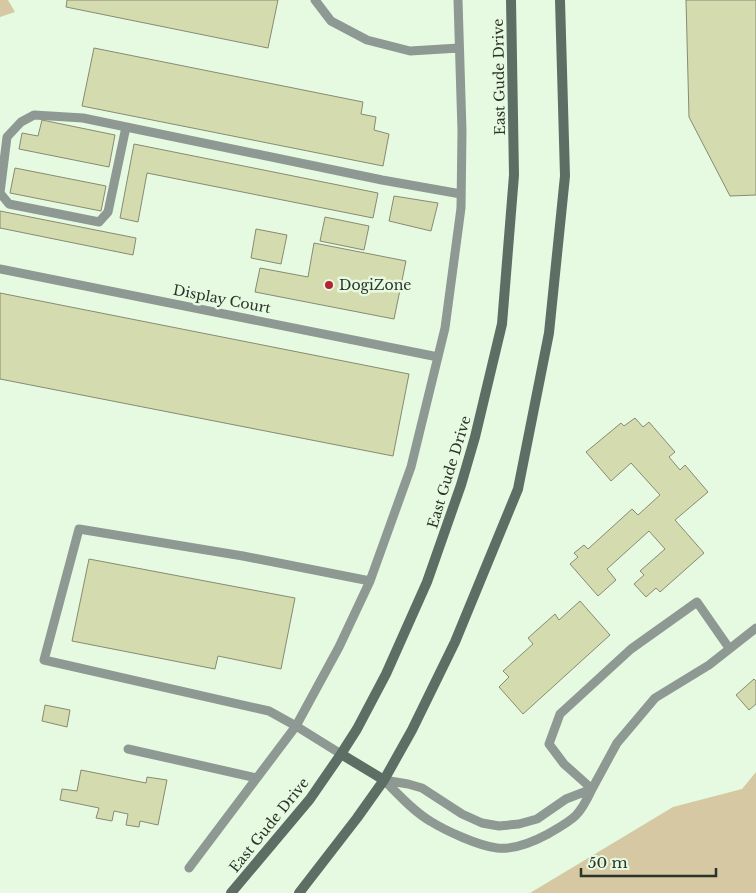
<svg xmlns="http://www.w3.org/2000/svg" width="756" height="893" font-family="'Libre Baskerville',serif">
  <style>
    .green { fill: #d5c8a2 }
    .building { fill: #d3dbaf; stroke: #878b72 }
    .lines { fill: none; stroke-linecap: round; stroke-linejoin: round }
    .lane { stroke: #8d9992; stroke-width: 9 }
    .secondary { stroke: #5d6e65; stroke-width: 10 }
    .poi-dot { fill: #b42233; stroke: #e6fae1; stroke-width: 2 }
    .labels { text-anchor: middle; stroke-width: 5; stroke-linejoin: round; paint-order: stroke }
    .street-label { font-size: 14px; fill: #2c342a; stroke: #e6fae1 }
    .poi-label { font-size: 14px; fill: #2c342a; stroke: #e6fae1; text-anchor: start }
  </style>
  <rect width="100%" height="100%" fill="#e6fae1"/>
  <!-- green -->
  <path class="green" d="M0,0h8l7,12 -15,5z
    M756,772v121h-226l143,-86 69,-18z"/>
  <!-- building -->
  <path class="building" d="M67,0h211l-10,48 -202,-41z
    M686,0h70v195l-26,1 -41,-79z
    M94,48l269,54 -2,12 15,3 -2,13 15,4 -6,32 -301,-60z
    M42,120l73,15 -6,32 -90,-18 3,-16 16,3z
    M134,144l244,49 -5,25 -226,-45 -9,49 -18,-4z
    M15,168l91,18 -5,25 -91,-18z
    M394,196l44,7 -7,28 -42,-10z
    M0,211l136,27 -3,17 -133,-27z
    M325,217l44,9 -5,24 -44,-9z
    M256,229l31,6 -6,29 -30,-6z
    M314,243l92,18 -12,58 -139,-27 5,-24 48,9z
    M0,293l409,81 -16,82 -393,-77z
    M635,418l8,9 6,-5 26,30 -6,5 11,13 5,-5 23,27 -33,28 29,33 -44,39 -4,-4 -10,9 -12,-13 10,-9 -4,-4 25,-22 -16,-18 -42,38 9,11 -18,16 -28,-32 8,-7 -4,-4 10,-8 4,4 44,-40 6,6 22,-20 -29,-32 -20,18 -25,-29 35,-29 3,3z
    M89,559l206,39 -14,71 -63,-13 -3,13 -143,-28z
    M580,601l30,34 -87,79 -24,-27 10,-10 -6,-6 30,-27 -5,-6 27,-24 4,6z
    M754,679l2,2v23l-7,6 -13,-15z
    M45,705l25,5 -3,17 -25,-6z
    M81,770l65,13 1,-6 20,3 -9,45 -18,-4 -1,6 -13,-2 2,-11 -14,-3 -2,10 -16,-3 3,-10 -39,-8 2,-11 15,2z"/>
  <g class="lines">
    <!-- lane -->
    <path class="lane" d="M315,0l16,21 36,19 43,11 49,-3
      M126,127l-18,85 -9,10 -90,-18 -9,-11 7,-56 14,-15 13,-7 49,3 299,62 79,14
      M0,269l438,88
      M729,648l-32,-46 -66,47 -71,65 -11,30 15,20 28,25 25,-46 38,-45 54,-33 47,-37
      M128,749l129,29
      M341,754l-45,-28 43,-79 31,-66 41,-114 34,-139 16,-120 1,-77 -4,-131
      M384,780l24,4 14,4 40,26 20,9 17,3 20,-2 18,-5 29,-20 26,-10c-13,28 -18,30 -44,45 -15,8 -34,16 -51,14 -18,-2 -51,-17 -67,-27 -17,-10 -32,-27 -46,-41z
      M189,868l107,-142 -27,-15 -225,-51 35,-131 164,27 127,25"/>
    <!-- secondary -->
    <path class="secondary" d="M341,754l43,26
      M231,893l79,-94 31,-45 16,-25 29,-55 41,-92 34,-97 14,-48 27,-113 12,-149 -3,-175
      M299,893l58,-75 27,-38 28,-50 43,-88 63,-153 31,-156 16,-157 -5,-176"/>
  </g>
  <!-- markers -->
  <circle class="poi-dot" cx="329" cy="285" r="5"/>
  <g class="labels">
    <!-- street labels -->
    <g class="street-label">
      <text transform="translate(499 77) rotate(-91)" y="5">East Gude Drive</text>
      <text transform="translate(222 299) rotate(11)" y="5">Display Court</text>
      <text transform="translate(449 472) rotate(-73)" y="5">East Gude Drive</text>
      <text transform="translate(269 825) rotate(-51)" y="5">East Gude Drive</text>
    </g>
    <!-- poi labels -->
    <g class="poi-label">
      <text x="339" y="290">DogiZone</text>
    </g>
  </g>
  <!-- scale -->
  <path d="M581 868v8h135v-8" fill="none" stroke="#2c342a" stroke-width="2.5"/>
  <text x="588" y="868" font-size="15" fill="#2c342a" stroke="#e6fae1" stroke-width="4" paint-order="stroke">50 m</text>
</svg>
